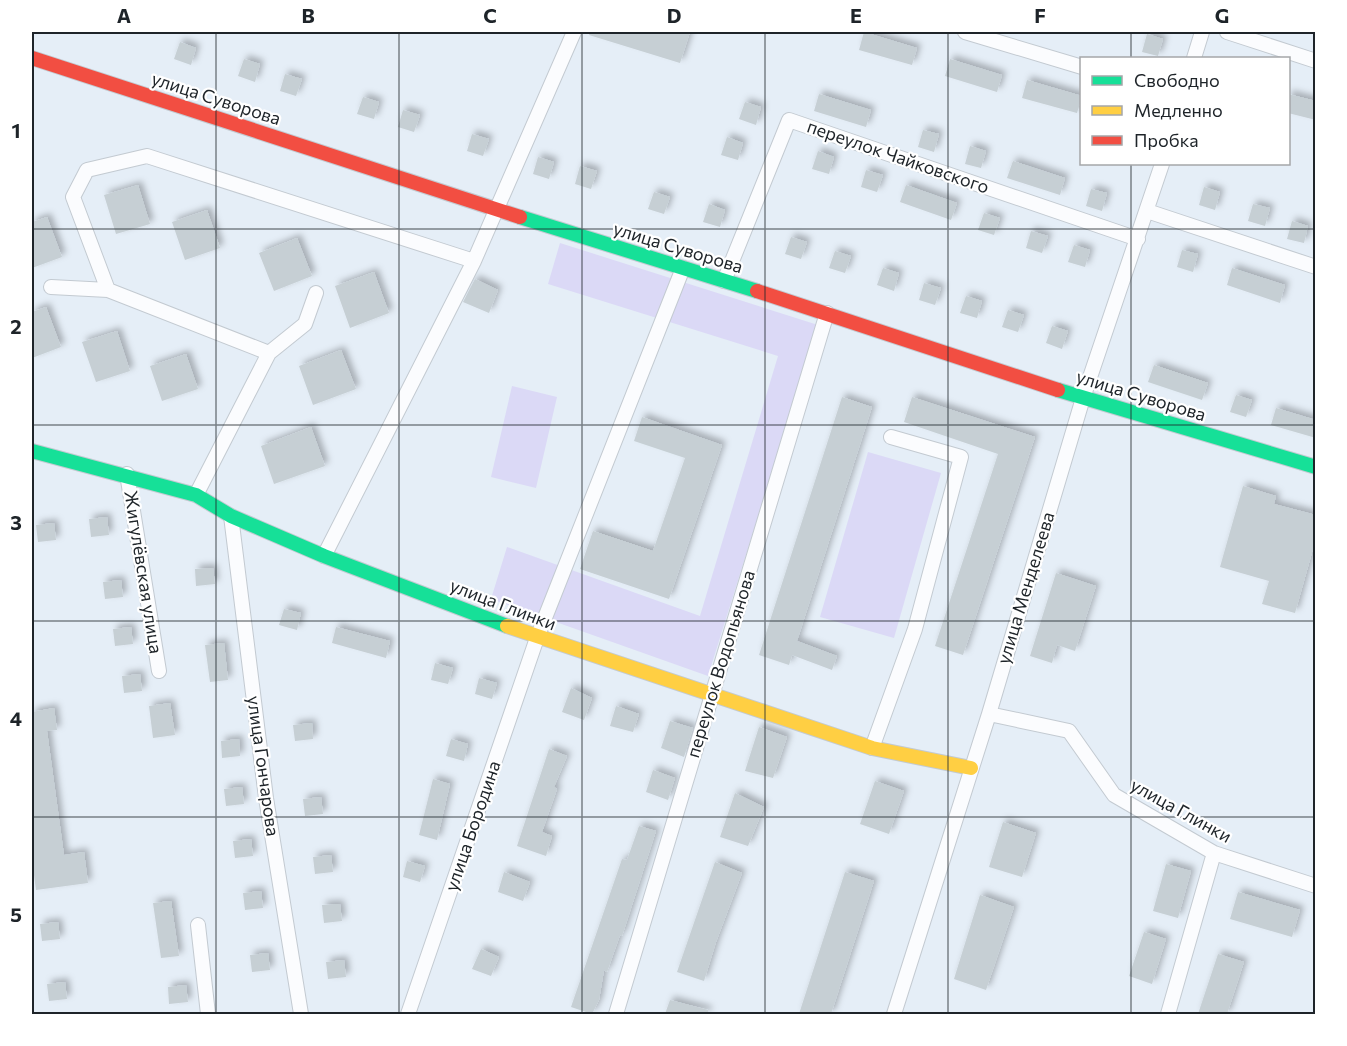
<svg xmlns="http://www.w3.org/2000/svg" width="1347" height="1046" font-family="Commissioner,sans-serif">
  <style>
    .green { fill: #dbd9f6 }
    .building { fill: #c6cfd4; filter: url(#shadow) }
    .lines { fill: none; stroke-linecap: round; stroke-linejoin: round }
    .street-casing { stroke: #c3cad1; stroke-width: 16 }
    .fast-casing { stroke: #c3cad1; stroke-width: 16 }
    .slow-casing { stroke: #c3cad1; stroke-width: 16 }
    .jam-casing { stroke: #c3cad1; stroke-width: 16 }
    .street { stroke: #fbfcfe; stroke-width: 14 }
    .fast { stroke: #16e098; stroke-width: 14 }
    .slow { stroke: #ffcf43; stroke-width: 14 }
    .jam { stroke: #f24e42; stroke-width: 14 }
    .grid { fill: none; stroke: #1e2429; stroke-width: 1.5; stroke-opacity: 0.55 }
    .labels { text-anchor: middle; stroke-width: 4.5; stroke-linejoin: round; paint-order: stroke }
    .street-label { font-size: 18px; fill: #1e2429; stroke: #fff }
    .neatline { fill: none; stroke: #1e2429; stroke-width: 2 }
    .grid-label { font-size: 20px; text-anchor: middle; font-weight: bold; fill: #1e2429 }
  </style>
  <defs>
    <filter id="shadow"><feDropShadow dx="4" dy="-4" stdDeviation="3" flood-color="#0004"/></filter>
  </defs>
  <rect width="100%" height="100%" fill="#e5eef7"/>
  <!-- green -->
  <path class="green" d="M560,243l258,82 -110,351 -217,-77 16,-52 193,69 78,-260 -230,-72z
    M512,386l45,11 -21,91 -45,-11z
    M868,452l73,21 -47,165 -74,-21z"/>
  <!-- building -->
  <path class="building" d="M590,32h100l-10,31 -91,-28z
    M864,32l53,16 -5,17 -53,-15z
    M1147,34l16,5 -5,17 -16,-4z
    M180,42l16,6 -5,17 -17,-6z
    M244,59l16,5 -5,18 -17,-6z
    M950,59l52,16 -5,17 -52,-16z
    M285,74l17,5 -6,17 -16,-5z
    M1027,80l55,16 -5,17 -55,-15z
    M819,94l52,16 -5,17 -52,-16z
    M1288,94l28,7v19l-28,-7z
    M363,97l16,5 -5,17 -17,-5z
    M745,102l16,5 -5,18 -17,-6z
    M403,110l17,5 -6,17 -16,-5z
    M923,130l16,4 -5,18 -16,-5z
    M472,134l17,5 -6,17 -16,-5z
    M727,137l16,6 -5,17 -17,-5z
    M970,146l16,5 -5,17 -16,-4z
    M818,151l16,6 -5,17 -17,-5z
    M538,157l16,5 -5,17 -16,-5z
    M1013,161l52,17 -5,17 -53,-17z
    M580,166l17,5 -6,18 -16,-5z
    M866,170l17,5 -6,17 -16,-5z
    M138,185l12,39 -34,10 -12,-39z
    M906,185l51,18 -6,17 -51,-18z
    M1204,187l16,5 -5,18 -16,-5z
    M1091,189l16,4 -5,18 -16,-5z
    M654,192l16,5 -6,17 -16,-5z
    M709,204l16,6 -5,17 -17,-5z
    M1253,204l17,4 -5,18 -17,-5z
    M207,210l13,38 -35,12 -13,-38z
    M984,213l16,5 -6,17 -16,-5z
    M47,217l15,40 -30,11v-46z
    M1292,221l16,5 -4,17 -17,-4z
    M1031,231l17,5 -6,17 -16,-5z
    M791,237l16,5 -6,17 -16,-5z
    M297,238l15,38 -38,15 -15,-38z
    M1074,245l16,5 -5,17 -17,-5z
    M1182,250l16,4 -5,18 -16,-5z
    M835,251l16,5 -6,17 -16,-5z
    M883,268l16,5 -5,18 -17,-6z
    M1232,268l53,17 -5,18 -53,-18z
    M374,272l15,41 -39,15 -15,-42z
    M475,279l23,11 -9,23 -26,-11z
    M924,283l17,5 -6,17 -16,-5z
    M966,296l16,5 -5,17 -17,-5z
    M46,307l15,40 -29,11v-46z
    M1008,310l16,5 -6,17 -16,-5z
    M1052,326l16,5 -6,18 -16,-6z
    M117,331l13,40 -34,11 -14,-40z
    M341,350l15,39 -43,16 -14,-39z
    M186,354l12,35 -36,12 -12,-35z
    M1154,365l54,18 -6,17 -54,-18z
    M1236,395l16,5 -6,17 -16,-5z
    M842,397l30,10 -75,234 40,15 -5,14 -40,-15 -3,10 -30,-10z
    M912,397l123,40 -72,218 -28,-9 63,-192 -94,-32z
    M1276,408l40,12v18l-45,-13z
    M642,417l80,28 -53,154 -89,-30 13,-38 60,20 32,-93 -51,-17z
    M311,427l14,39 -51,18 -13,-38z
    M1243,486l33,10 -2,8 42,11v23l-21,75 -33,-9 7,-23 -49,-14z
    M107,517l2,18 -18,2 -2,-18z
    M54,523l2,17 -18,2 -2,-17z
    M213,568l2,16 -19,2 -1,-17z
    M1056,573l40,13 -21,65 -18,-6 -5,18 -22,-7z
    M121,580l2,17 -18,2 -2,-17z
    M284,609l17,4 -4,17 -18,-5z
    M131,627l2,17 -18,2 -2,-17z
    M336,627l54,14 -4,17 -54,-15z
    M224,643l4,37 -18,2 -5,-37z
    M435,663l18,5 -5,16 -17,-4z
    M140,674l2,17 -18,2 -2,-17z
    M479,678l18,5 -5,16 -17,-5z
    M571,688l21,10 -8,22 -22,-8z
    M170,703l5,32 -22,3 -4,-32z
    M616,706l23,8 -6,18 -23,-6z
    M54,708l3,22 -10,1 17,124 20,-3 4,31 -52,7 -4,-30v-148z
    M670,721l23,7 -9,29 -23,-9z
    M312,723l1,16 -18,2 -2,-16z
    M759,727l28,10 -14,41 -28,-7z
    M239,739l1,17 -18,2 -1,-17z
    M451,739l17,5 -4,17 -18,-5z
    M549,749l18,7 -13,31 3,2 -15,43 10,4 -6,20 -29,-10z
    M653,770l22,8 -7,22 -22,-8z
    M433,779l17,5 -13,56 -18,-5z
    M875,781l29,10 -15,43 -29,-10z
    M242,787l2,17 -18,2 -2,-17z
    M735,793l29,14 -16,39 -28,-9z
    M321,797l2,17 -18,2 -2,-17z
    M1003,822l33,11 -14,44 -33,-10z
    M639,826l17,5 -34,105 -2,-1 -13,37 -3,-2 -5,30 -7,14 -21,-7 51,-148 5,1z
    M251,839l2,17 -18,2 -2,-17z
    M331,855l2,17 -18,2 -2,-17z
    M407,861l18,5 -5,16 -17,-5z
    M715,862l27,11 -26,69 -12,39 -27,-9z
    M1166,864l25,7 -13,47 -25,-7z
    M504,872l26,10 -7,19 -25,-9z
    M845,872l29,9 -43,133h-32z
    M261,891l2,17 -18,2 -2,-17z
    M1238,892l62,18 -8,27 -62,-18z
    M980,895l34,12 -28,83 -32,-11z
    M171,901l8,55 -18,2 -8,-55z
    M340,904l2,17 -18,2 -2,-18z
    M58,922l2,17 -18,2 -2,-17z
    M1144,932l22,7 -14,45 -23,-8z
    M481,949l18,8 -8,19 -19,-7z
    M268,953l2,17 -18,2 -2,-17z
    M1218,954l26,8 -17,52h-29z
    M344,960l2,17 -18,2 -2,-17z
    M65,982l2,17 -18,2 -2,-17z
    M186,985l2,17 -19,2 -1,-17z
    M670,1000l38,10v4h-43z"/>
  <g class="lines">
    <defs>
      <path id="street" d="M965,32l117,35
        M1227,32l89,29
        M1194,58l8,-26
        M1147,211l169,56
        M724,281l65,-161 349,119
        M51,287l57,3 161,63 -73,142
        M108,290l-35,-93 14,-27 60,-14 327,105
        M269,353l36,-29 11,-31
        M127,474l32,197
        M231,516l35,282 35,216
        M324,556l150,-295 100,-229
        M989,714l80,17 45,64 100,58 102,33
        M872,748l43,-119 46,-172 -70,-20
        M198,925l10,89
        M408,1014l129,-376 146,-370
        M616,1014l211,-701
        M894,1014l95,-300 94,-316 79,-234
        M1168,1014l46,-161"/>
      <path id="fast" d="M520,217l237,74
        M1058,390l258,77
        M32,451l164,44 35,21 93,40 183,70"/>
      <path id="slow" d="M507,626l365,122 99,20"/>
      <path id="jam" d="M32,58l488,159
        M757,291l301,99"/>
    </defs>
    <!-- street casing -->
    <use href="#street" class="street-casing"/>
    <!-- fast casing -->
    <use href="#fast" class="fast-casing"/>
    <!-- slow casing -->
    <use href="#slow" class="slow-casing"/>
    <!-- jam casing -->
    <use href="#jam" class="jam-casing"/>
    <!-- street -->
    <use href="#street" class="street"/>
    <!-- fast -->
    <use href="#fast" class="fast"/>
    <!-- slow -->
    <use href="#slow" class="slow"/>
    <!-- jam -->
    <use href="#jam" class="jam"/>
  </g>
  <!-- grid -->
  <path class="grid" d="M216,32v982M399,32v982M582,32v982M765,32v982M948,32v982M1131,32v26M1131,164v850M32,229h1284M32,425h1284M32,621h1284M32,817h1284"/>
  <g class="labels">
    <!-- street labels -->
    <g class="street-label">
      <text transform="translate(216 99) rotate(18)" y="6">улица Суворова</text>
      <text transform="translate(898 157) rotate(19)" y="6">переулок Чайковского</text>
      <text transform="translate(678 248) rotate(17)" y="6">улица Суворова</text>
      <text transform="translate(1141 396) rotate(17)" y="6">улица Суворова</text>
      <text transform="translate(143 572) rotate(81)" y="6">Жигулёвская улица</text>
      <text transform="translate(1026 588) rotate(-73)" y="6">улица Менделеева</text>
      <text transform="translate(503 605) rotate(21)" y="6">улица Глинки</text>
      <text transform="translate(721 664) rotate(-73)" y="6">переулок Водопьянова</text>
      <text transform="translate(263 766) rotate(82)" y="6">улица Гончарова</text>
      <text transform="translate(1181 811) rotate(29)" y="6">улица Глинки</text>
      <text transform="translate(473 826) rotate(-71)" y="6">улица Бородина</text>
    </g>
  </g>
  <!-- border -->
  <rect width="1347" height="1046" fill="none" stroke="#ffffff" stroke-width="66"/>
  <!-- legend -->
  <rect x="1080" y="57" width="210" height="108" fill="#ffffff" stroke="#a5a7a9" stroke-width="1.5"/>
  <rect x="1092" y="76" width="30" height="9" fill="#16e098" stroke="#a5a7a9" stroke-width="1.5"/>
  <text x="1134" y="87" font-size="18" fill="#1e2429">Свободно</text>
  <rect x="1092" y="106" width="30" height="9" fill="#ffcf43" stroke="#a5a7a9" stroke-width="1.5"/>
  <text x="1134" y="117" font-size="18" fill="#1e2429">Медленно</text>
  <rect x="1092" y="136" width="30" height="9" fill="#f24e42" stroke="#a5a7a9" stroke-width="1.5"/>
  <text x="1134" y="147" font-size="18" fill="#1e2429">Пробка</text>
  <rect x="33" y="33" width="1281" height="980" class="neatline"/>
  <g class="grid-label">
    <text x="124" y="23">A</text>
    <text x="308" y="23">B</text>
    <text x="490" y="23">C</text>
    <text x="674" y="23">D</text>
    <text x="856" y="23">E</text>
    <text x="1040" y="23">F</text>
    <text x="1222" y="23">G</text>
    <text x="16" y="138">1</text>
    <text x="16" y="334">2</text>
    <text x="16" y="530">3</text>
    <text x="16" y="726">4</text>
    <text x="16" y="922">5</text>
  </g>
</svg>
